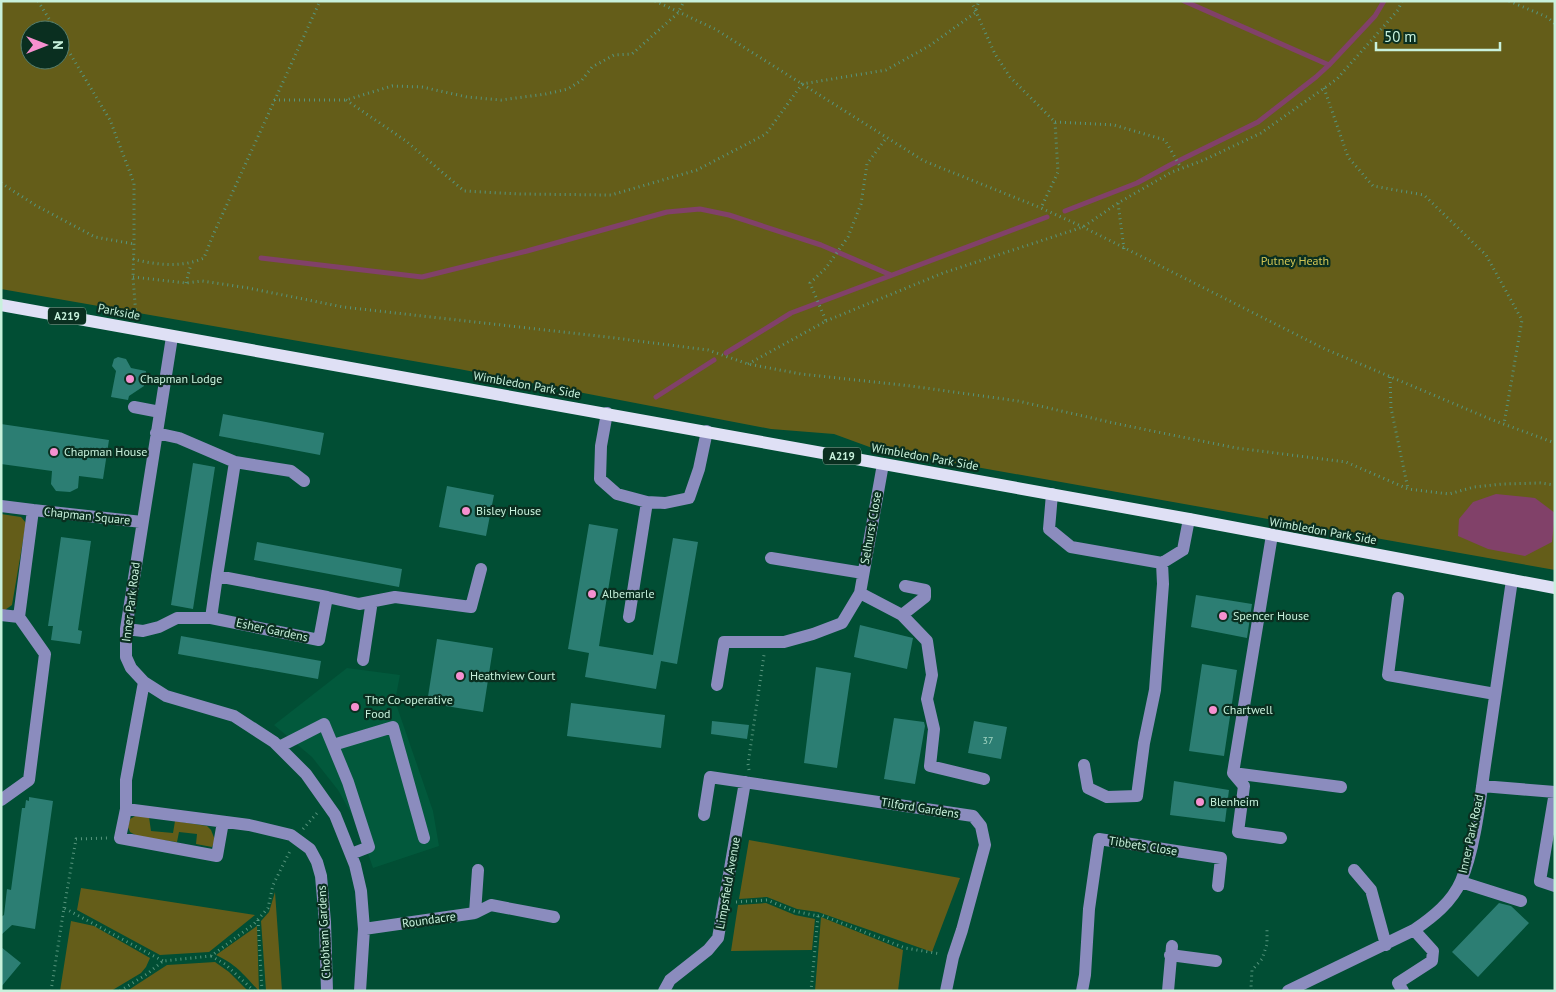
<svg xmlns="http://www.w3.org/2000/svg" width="1556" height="992" font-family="'PT Sans',sans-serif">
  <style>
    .built { fill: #02593c }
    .green { fill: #645d19; fill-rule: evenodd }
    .water { fill: #814169 }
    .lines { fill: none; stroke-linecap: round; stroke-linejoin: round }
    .stream { stroke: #814169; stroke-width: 5 }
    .building { fill: #2c7e73 }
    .path { stroke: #57957d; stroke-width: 3; stroke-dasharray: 1 4; stroke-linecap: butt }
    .minor { stroke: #8b8cbe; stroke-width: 12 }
    .major { stroke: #dfe0f5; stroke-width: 12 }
    .poi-dot { fill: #f690d0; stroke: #0a2f20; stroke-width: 2 }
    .labels { text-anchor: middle; stroke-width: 4.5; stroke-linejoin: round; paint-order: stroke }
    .number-label { font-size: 10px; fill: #a1d4c2 }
    .shield { fill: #0a2f20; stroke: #8fb7a4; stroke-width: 1 }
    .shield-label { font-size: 11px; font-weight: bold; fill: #c8f1dc }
    .park-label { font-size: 12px; fill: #d1c555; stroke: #0a2f20 }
    .street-label { font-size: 12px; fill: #c8f1dc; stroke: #0a2f20 }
    .poi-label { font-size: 12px; fill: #c8f1dc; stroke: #0a2f20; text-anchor: start }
  </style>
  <rect width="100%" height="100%" fill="#014e34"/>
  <!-- built -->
  <path class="built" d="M347,668l53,7 -5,26 38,110 6,35 -66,22 -14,-41 -21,-37 -26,-33 -38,-32z"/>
  <!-- green -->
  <path class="green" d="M1,1h1554v569l-680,-121 -41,-15 -63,-5 -312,-60 -458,-80zM30,30h30v30h-30z
    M1,514l20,3 5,6 -14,82 -7,5 -4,-1z
    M137,815l12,2 2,14 22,2 2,-12 32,5 4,4 4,10 -3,7 -16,-3 1,-10 -18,-2 -2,10 -38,-5 -9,-5 -2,-5 2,-8z
    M749,840l211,38 -28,74 -114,-40 -21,-3 -30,-12 -28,2z
    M81,888l174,27 -46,37 -49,3 -83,-45z
    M275,892l7,99h-16l-5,-70 8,-9z
    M766,903l29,12 20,4 -3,31 -81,1 7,-46z
    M821,917l82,33 -5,41h-83z
    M71,921l23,5 56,32 -4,9 -5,6 -30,18h-51z
    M257,926l2,65c-15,-16 -22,-26 -43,-36z
    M215,962l14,10 19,19h-121l40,-26z"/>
  <!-- water -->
  <path class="water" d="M1496,494l39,4 20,15 -3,29 -27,14 -37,-7 -30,-13 1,-17 14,-17z"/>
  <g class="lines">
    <!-- stream -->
    <path class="stream" d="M1184,1l145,64
      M1065,211l72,-28 33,-18 88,-43 58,-45 13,-12 46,-49 9,-15
      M261,258l161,19 105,-26 140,-39 33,-3 29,6 92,30 70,30
      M726,353l65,-40 256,-96
      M656,397l58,-37"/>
  </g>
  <!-- building -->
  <path class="building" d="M118,357l8,2 5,9 15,3 -2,15 -15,10 -1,4 -17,-3 5,-26 -4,-5 2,-7z
    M223,414l101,19 -4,22 -101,-19z
    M1,424l108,16 -6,39 -24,-3 -1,12 -8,4 -14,-1 -5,-7 1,-13 -51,-7z
    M193,463l22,4 -22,142 -22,-4z
    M447,486l47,9 -8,41 -47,-9z
    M589,524l29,5 -19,117 54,9 20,-117 25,4 -21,122 -16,-3 -5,28 -71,-12 4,-24 -21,-4z
    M61,537l30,4 -13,89 4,1 -2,13 -29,-4 2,-14h-5z
    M257,542l145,27 -3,18 -145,-27z
    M1196,595l56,9 -5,34 -56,-11z
    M860,625l53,13 -6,31 -53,-12z
    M181,636l140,25 -3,18 -140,-25z
    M437,639l56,9 -10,64 -56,-9z
    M1202,664l35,6 -13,86 -35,-5z
    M816,667l35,6 -14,95 -33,-5z
    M571,703l94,12 -4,33 -94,-12z
    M894,718l30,4 1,4 -10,58 -31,-5z
    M712,721l37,4 -2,14 -36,-5z
    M974,721l33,6 -6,32 -33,-6z
    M1174,781l55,9 -4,32 -55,-7z
    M29,797l24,4 -18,128 -23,-4 -11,10v-18l3,-2 3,-26 4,1 11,-82h3l1,-8 3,1z
    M1499,903l12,3 18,17 -51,54 -26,-25z
    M1,947l20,16 -20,24z"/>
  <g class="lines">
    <!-- path -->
    <path class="path" d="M38,1l18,29
      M655,1l60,28 209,132 117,47 42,19 242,122 165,70 65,24
      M971,1l24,53 15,23 45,45 3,50 -17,36
      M1509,1l38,16 8,7
      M60,37l50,83 24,63v61l-1,33 3,39
      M1324,88l24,69 25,29 51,9 62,60 36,65 -18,104
      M274,100h72l46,-14 30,1 45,10 34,3 45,-6 22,-5 14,-9 10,-13 22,-12 18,-1 46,-41 6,-12
      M346,100l60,41 58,50 56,3 91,1 86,-25 69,-36 36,-50 84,-14 43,-24 46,-33 4,-12
      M1055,122l59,3 51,15 16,28
      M1,183l34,22 60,32 39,7
      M1124,249l-6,-46 54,-31 32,-12 57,-27 76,-54 61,-69 4,-9
      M133,259c23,6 49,9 71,-1l9,-23 107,-234
      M133,277l53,6 16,-2 46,7 95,19 264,30 101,13 40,14 53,10 110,12 107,15 100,23 118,24 110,14 62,27 41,5 25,-7 29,-3 37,-1 15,2
      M186,283l5,-19
      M826,321l117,-48 140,-46 35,-24
      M748,364l78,-43 -16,-38 16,-15 22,-31 13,-33 6,-40 20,-27
      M1390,377l1,31 17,81
      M749,770l-1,-6 16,-109
      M303,829l14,-16
      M736,902l31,-2 27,11 24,5 -7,75
      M64,908l12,-69 32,-1
      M818,916l3,-1 84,33 36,6
      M258,920l4,71
      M211,956l14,8 29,27
      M51,991l13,-83 99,53
      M120,991l27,-17 16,-13 48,-5 43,-32 14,-16 5,-23 17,-34
      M1253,991l-2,-4 1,-17 10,-11 5,-15v-16"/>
    <!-- minor -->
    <path class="minor" d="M172,337l-46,292v28l5,11 13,14 22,14 68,20 40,26 32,32 29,41 20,50 6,26 3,38 -4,62
      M134,407l26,5
      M607,413l-6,33 -1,33 17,15 30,8 18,1 24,-5 10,-29 8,-38
      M156,433l23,5 56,24 56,9 13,10
      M1052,494l-3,35 22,18 91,16
      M1,506l32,4 -14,107
      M33,510l109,12
      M1272,535l-39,238 108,14
      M771,558l92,15
      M217,576l18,-114
      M860,593l42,22 25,26 5,34 -5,24 7,30 -4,37 54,13
      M327,597l-110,-21 -6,42 108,22 8,-43 32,7 36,-7 76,10 10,-38
      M1398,598l-10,77 107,19
      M1,615l18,2
      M902,615l23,-18v-7l-20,-4
      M629,617l18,-115
      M126,629l17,2 16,-4 18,-9h34
      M363,660l8,-53 -2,-5
      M717,685l7,-43h60l29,-8 29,-11 18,-30 23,-129
      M333,745l60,-18 31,111
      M279,747l45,-23 24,58 21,65 -18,7
      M1084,765l4,23 19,9 30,-1 7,-53 11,-53 8,-106 -1,-21 21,-13 6,-31
      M1233,773l11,13 -6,46 43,6
      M1482,786l73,6 -15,89 15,5
      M1,800l28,-20 16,-126 -26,-37
      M126,809v-29l18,-98
      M704,815l6,-38 263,39 8,10 4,19 -23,85 -9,27 -7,34
      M223,822l-6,34 -97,-18 6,-29 123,16 42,10 19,14 7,13 4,14 4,46 2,69
      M1354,870l17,20 15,55
      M1461,882l60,19
      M475,913l3,-43
      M364,929l111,-16 16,-8 63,12
      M1170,955l46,6
      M664,991l6,-11 38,-30 10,-12 27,-156
      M1082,991l3,-16 4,-66 10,-70 122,19 -3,28
      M1168,991l4,-45
      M1288,991l126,-61c19,-13 38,-28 47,-49 14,-32 19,-81 24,-116 9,-62 18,-123 27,-185
      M1403,991l-5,-8 34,-22 1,-10 -19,-21"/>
    <!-- major -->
    <path class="major" d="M1,305l1188,214 366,69"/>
  </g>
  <!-- markers -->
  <g class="poi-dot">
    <circle cx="130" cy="379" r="5"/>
    <circle cx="54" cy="452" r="5"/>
    <circle cx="466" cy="511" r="5"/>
    <circle cx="592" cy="594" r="5"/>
    <circle cx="1223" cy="616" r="5"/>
    <circle cx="460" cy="676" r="5"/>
    <circle cx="355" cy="707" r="5"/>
    <circle cx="1213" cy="710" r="5"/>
    <circle cx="1200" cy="802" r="5"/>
  </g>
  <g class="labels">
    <!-- number labels -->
    <g class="number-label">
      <text x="988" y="744">37</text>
    </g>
    <!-- shield labels -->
    <g class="shield">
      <rect x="48" y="307.5" width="38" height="17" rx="4"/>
      <rect x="823" y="447.5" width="38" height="17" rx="4"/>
    </g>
    <g class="shield-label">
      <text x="67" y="320">A219</text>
      <text x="842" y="460">A219</text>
    </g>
    <!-- park labels -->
    <g class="park-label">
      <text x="1295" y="265">Putney Heath</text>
    </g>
    <!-- street labels -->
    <g class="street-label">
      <text transform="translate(119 312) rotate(11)" y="4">Parkside</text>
      <text transform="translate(527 385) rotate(10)" y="4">Wimbledon Park Side</text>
      <text transform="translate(925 457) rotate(10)" y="4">Wimbledon Park Side</text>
      <text transform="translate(87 516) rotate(6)" y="4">Chapman Square</text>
      <text transform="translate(871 528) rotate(-80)" y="4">Selhurst Close</text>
      <text transform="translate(1323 531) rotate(10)" y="4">Wimbledon Park Side</text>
      <text transform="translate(131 602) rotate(-83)" y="4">Inner Park Road</text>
      <text transform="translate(272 630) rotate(12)" y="4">Esher Gardens</text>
      <text transform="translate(920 808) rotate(9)" y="4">Tilford Gardens</text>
      <text transform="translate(1471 834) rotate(-78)" y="4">Inner Park Road</text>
      <text transform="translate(1143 846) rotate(9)" y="4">Tibbets Close</text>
      <text transform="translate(728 883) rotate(-80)" y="4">Limpsfield Avenue</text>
      <text transform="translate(429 920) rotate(-8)" y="4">Roundacre</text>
      <text transform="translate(324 932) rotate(-93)" y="4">Chobham Gardens</text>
    </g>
    <!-- poi labels -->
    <g class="poi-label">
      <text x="140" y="383">Chapman Lodge</text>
      <text x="64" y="456">Chapman House</text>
      <text x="476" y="515">Bisley House</text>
      <text x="602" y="598">Albemarle</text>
      <text x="1233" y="620">Spencer House</text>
      <text x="470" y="680">Heathview Court</text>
      <text x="365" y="704">The Co-operative<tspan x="365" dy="14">Food</tspan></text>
      <text x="1223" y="714">Chartwell</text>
      <text x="1210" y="806">Blenheim</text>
    </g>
  </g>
  <!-- border -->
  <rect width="1556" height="992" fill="none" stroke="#c8f1dc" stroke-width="5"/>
  <!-- north arrow -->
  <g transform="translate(45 45) rotate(90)"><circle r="24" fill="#0a2f20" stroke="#567d6b"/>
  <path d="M0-4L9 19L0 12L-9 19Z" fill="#f690d0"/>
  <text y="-8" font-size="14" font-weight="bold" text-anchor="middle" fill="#c8f1dc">N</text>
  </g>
  <!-- scale -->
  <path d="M1376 42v8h124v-8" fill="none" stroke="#c8f1dc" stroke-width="2.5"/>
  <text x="1384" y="42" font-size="15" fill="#c8f1dc" stroke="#0a2f20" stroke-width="4" paint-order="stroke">50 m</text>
</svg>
